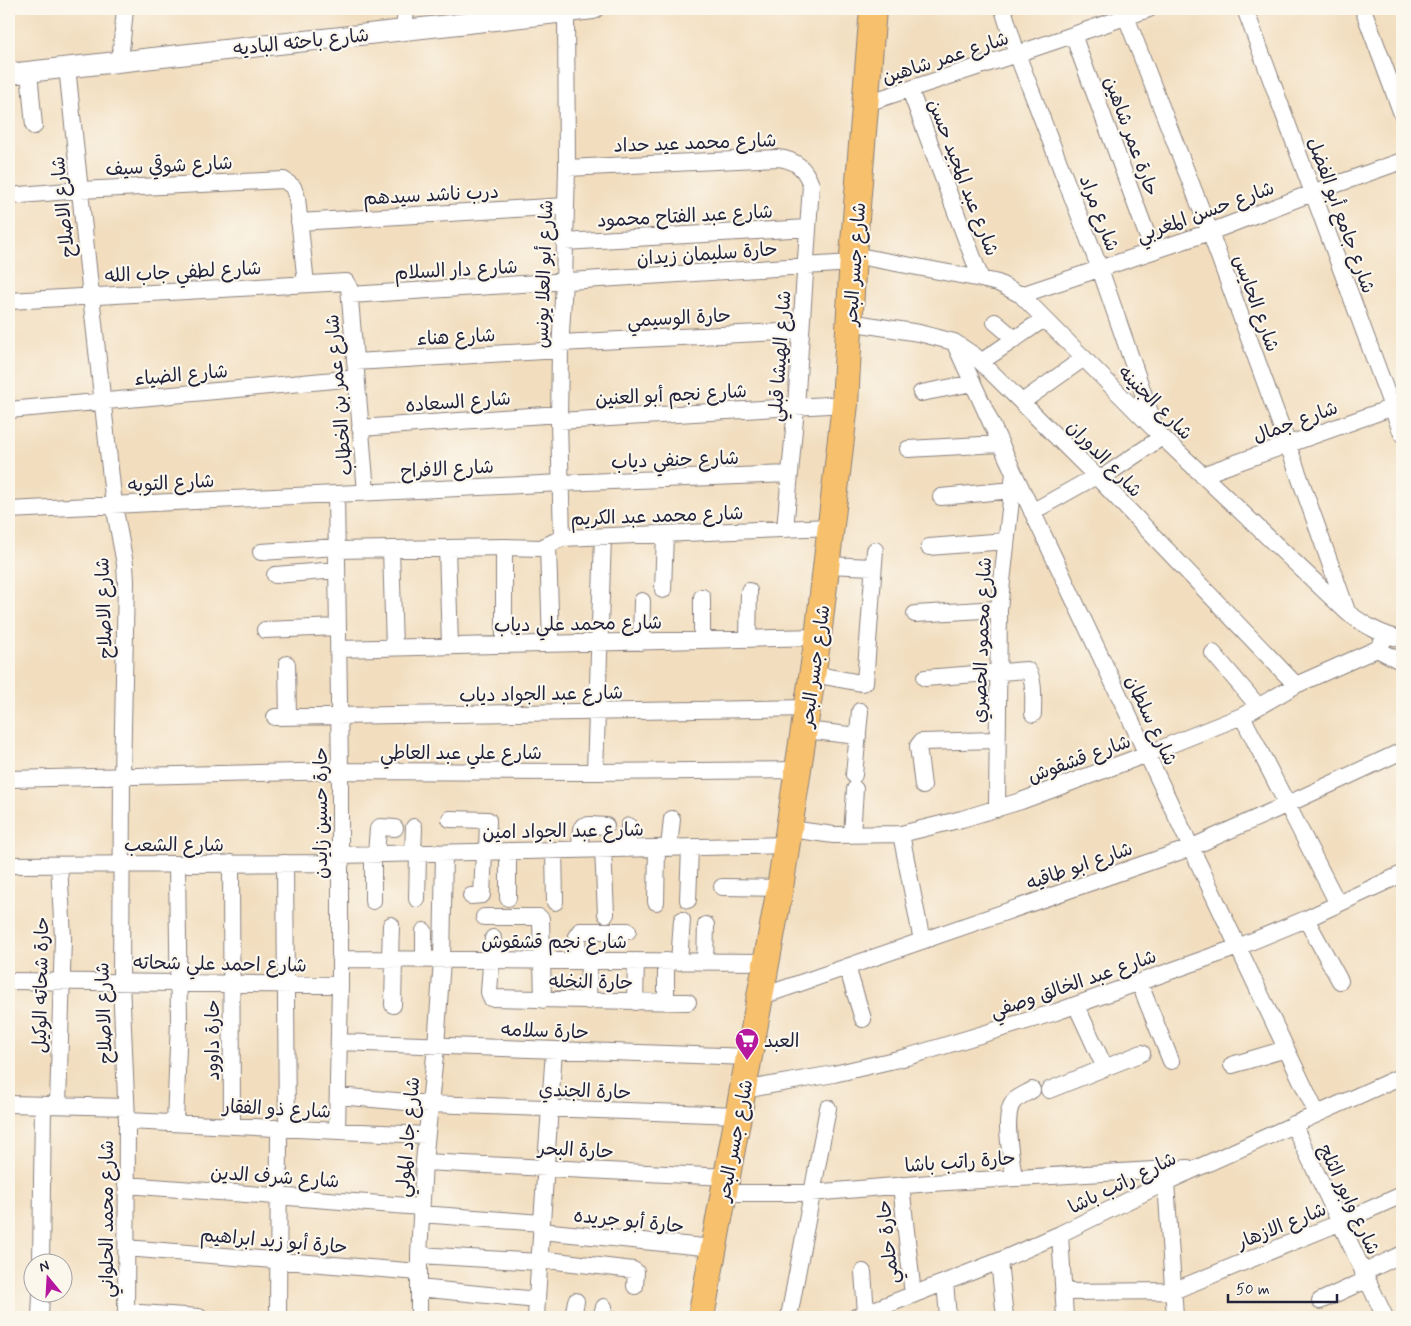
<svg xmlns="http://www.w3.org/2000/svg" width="1411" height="1326" font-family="Mynerve,'Playpen Sans Arabic',sans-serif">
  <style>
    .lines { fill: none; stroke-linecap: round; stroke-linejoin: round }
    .minor-casing { stroke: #8a807d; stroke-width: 18 }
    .tertiary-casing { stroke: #8a807d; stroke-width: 22 }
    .primary-casing { stroke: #8a807d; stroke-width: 28 }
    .minor { stroke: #fff; stroke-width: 16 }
    .tertiary { stroke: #fff; stroke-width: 20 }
    .primary { stroke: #f7c06c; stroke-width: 26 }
    .labels { text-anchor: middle; stroke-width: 4.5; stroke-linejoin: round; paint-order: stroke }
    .street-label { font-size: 19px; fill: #22223b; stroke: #fbf7ec }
    .poi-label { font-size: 19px; fill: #22223b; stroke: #fbf7ec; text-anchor: start }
  </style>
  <rect width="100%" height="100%" fill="#fbf7ec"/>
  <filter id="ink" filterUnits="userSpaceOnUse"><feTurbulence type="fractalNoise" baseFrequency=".02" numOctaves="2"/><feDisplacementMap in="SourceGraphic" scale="10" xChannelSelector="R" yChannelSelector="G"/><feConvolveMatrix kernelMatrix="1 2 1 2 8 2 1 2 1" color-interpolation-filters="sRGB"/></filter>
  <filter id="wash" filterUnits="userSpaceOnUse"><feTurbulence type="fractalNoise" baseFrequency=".0096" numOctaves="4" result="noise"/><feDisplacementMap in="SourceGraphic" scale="20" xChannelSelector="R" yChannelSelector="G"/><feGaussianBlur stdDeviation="1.12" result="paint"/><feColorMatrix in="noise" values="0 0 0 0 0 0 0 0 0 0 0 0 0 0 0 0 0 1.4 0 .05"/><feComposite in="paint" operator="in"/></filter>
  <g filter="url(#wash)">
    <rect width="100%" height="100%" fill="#f2debf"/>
  </g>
  <g filter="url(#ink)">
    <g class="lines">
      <defs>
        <path id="minor" d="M1003,9l14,45 83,215 55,158
          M1123,9l87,223 78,213 59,166
          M1245,9l157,425
          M1363,9l39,105
          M404,30l2,-21
          M1073,35l80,216
          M120,61l5,-52
          M67,67l24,229 23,209 11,59 1,18 -4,194 -1,206 6,139 -1,196
          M29,72l5,54
          M910,90l71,189
          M867,103l150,-49 132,-45
          M567,168l211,-10c18,2 27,10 33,27l-15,222 -11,122
          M9,196l71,-6 204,-10 9,7 4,11 9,86
          M299,222l267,-16
          M564,242l244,-14
          M853,255l128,24 17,4 23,12 136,137 191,181c17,12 33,22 54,26
          M350,295l502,-32
          M1021,295l189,-63 102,-39 90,-32
          M9,301l337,-19 3,5 17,205
          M849,322l70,11 35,9 21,14 121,120 200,209
          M995,322l20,17
          M954,342l60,131 303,641
          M560,343l241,-12
          M355,362l205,-12
          M981,362l63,-43
          M921,393l52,-10
          M1022,402l62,-44
          M9,410l347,-32
          M559,421l286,-17
          M360,428l199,-14
          M908,449l92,-5
          M1202,475l200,-71
          M1100,479l62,-42
          M336,494l4,277v214l-3,145
          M941,497l71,-7
          M9,510l552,-27 229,-9
          M1032,512l64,-36
          M562,538l-3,-117 1,-71 4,-68 3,-114 -1,-156
          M548,546l3,98
          M504,547v98
          M929,547l77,-6
          M447,548l3,98
          M391,549l3,99
          M336,550l168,-3 37,1 21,-10 269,-11
          M261,552l76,-5
          M827,565l46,2
          M275,575l62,-5
          M663,590l2,-56
          M915,614l84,-5
          M265,630l73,-3
          M748,639l1,-48
          M702,640v-43
          M641,642l1,-41
          M339,649l479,-12
          M1377,649l25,13
          M1213,653l45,53
          M287,664l1,53
          M813,674l48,9 4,-1 10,-132
          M925,678l102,-8c8,6 6,34 6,44
          M1242,716l96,188
          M275,717l534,-9
          M805,730l53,6
          M595,772l8,-235
          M854,775l6,-64
          M9,779l331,-8 255,1 204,-2
          M923,786l-5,-40 3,-4 76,-2
          M997,809l2,-200 15,-136
          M450,819l38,1 -1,32
          M790,829l44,6 67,-1 61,-15 59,-18 126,-47 95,-38 54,-31 81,-36 10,-13
          M901,834l21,107
          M852,835l3,-46
          M669,848l3,-29
          M603,849l3,65
          M627,849l2,-23
          M554,850l1,52
          M580,850l1,-21 2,-3 7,-1 16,1
          M376,854l2,-25 2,-2 15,1
          M413,854l1,-27
          M340,855l447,-10
          M231,863l1,262
          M285,863l2,265
          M9,865l332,-2
          M722,887l58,1
          M471,896l11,-1 2,-43
          M508,898v-47
          M417,899l1,-45
          M688,900l2,-52
          M373,901v-47
          M656,902l1,-54
          M484,917h55l2,2 2,81
          M1306,919l34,62
          M493,938l-4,54 2,6 197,4
          M340,959l427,3
          M390,959l1,-34
          M424,959v-28
          M578,961l-1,-26 3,-4h48
          M679,962l3,-42
          M705,962l1,-37
          M847,967l16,52
          M9,981l331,4
          M1139,982l32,79
          M760,997l430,-149 98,-44 114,-53
          M588,1001l1,-40
          M635,1002l1,-41
          M666,1002v-41
          M393,1005l1,-46
          M1076,1005l29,63
          M339,1042l410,15
          M1232,1065l54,-16
          M743,1090l91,-16 73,-17 149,-45 182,-65 68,-28 96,-45
          M1049,1090l93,-37
          M338,1096l92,8 308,11
          M9,1104l117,3
          M58,1105l5,-167 -4,-73
          M127,1121l299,14
          M175,1123l4,-102 -2,-157
          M1293,1124l92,193
          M424,1162l303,15
          M1014,1178c-2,-18 -13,-65 1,-78 5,-4 12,-7 17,-10
          M1166,1182l9,135
          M126,1185l295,22
          M901,1185l12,110
          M724,1193h87l120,-10 257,-15
          M421,1214l120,9
          M541,1231l173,17
          M1060,1234l5,83
          M126,1248l293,24
          M419,1255l120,7
          M539,1259l94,11 3,2 -1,14
          M999,1261l6,56
          M41,1264l2,-159
          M863,1272l3,41
          M1363,1273l39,-19
          M945,1282l3,35
          M419,1288l118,12
          M1063,1292l110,-1 166,-68 63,-28
          M1320,1301l46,-21
          M126,1312l73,5
          M40,1317l1,-23
          M278,1317l1,-189
          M419,1317v-62l5,-93 12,-116 6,-86 2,-107
          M536,1317c5,-89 12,-178 18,-267
          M573,1317l3,-16
          M601,1317l3,-10
          M789,1317l39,-209
          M856,1317l143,-56 61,-27 106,-52 236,-106"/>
        <path id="tertiary" d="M9,74l584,-65"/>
        <path id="primary" d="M701,1317l79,-429 38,-251 27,-233 8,-149 20,-246"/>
      </defs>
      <!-- minor casing -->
      <use href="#minor" class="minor-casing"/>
      <!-- tertiary casing -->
      <use href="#tertiary" class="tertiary-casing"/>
      <!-- primary casing -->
      <use href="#primary" class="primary-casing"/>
      <!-- minor -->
      <use href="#minor" class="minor"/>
      <!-- tertiary -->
      <use href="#tertiary" class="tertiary"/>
      <!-- primary -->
      <use href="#primary" class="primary"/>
    </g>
  </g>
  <!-- icons -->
  <defs>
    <symbol id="supermarket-pin" viewBox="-11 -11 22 30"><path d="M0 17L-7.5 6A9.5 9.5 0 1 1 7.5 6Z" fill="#b5179e" stroke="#fbf7ec"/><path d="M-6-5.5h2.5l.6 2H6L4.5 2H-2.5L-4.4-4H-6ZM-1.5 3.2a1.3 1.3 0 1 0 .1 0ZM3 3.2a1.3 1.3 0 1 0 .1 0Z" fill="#fff"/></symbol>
  </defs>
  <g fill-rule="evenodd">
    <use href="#supermarket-pin" x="733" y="1026" width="28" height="38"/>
  </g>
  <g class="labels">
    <!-- street labels -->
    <g class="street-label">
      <text transform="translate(301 41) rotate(-6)" y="7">شارع باحثه الباديه</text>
      <text transform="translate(945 57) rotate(-18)" y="7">شارع عمر شاهين</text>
      <text transform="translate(1132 136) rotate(70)" y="7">حارة عمر شاهين</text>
      <text transform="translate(695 142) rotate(-2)" y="7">شارع محمد عيد حداد</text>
      <text transform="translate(169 165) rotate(-3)" y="7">شارع شوقي سيف</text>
      <text transform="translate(964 177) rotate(69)" y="7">شارع عبد المجيد حسن</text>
      <text transform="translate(431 194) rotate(-3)" y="7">درب ناشد سيدهم</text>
      <text transform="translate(62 207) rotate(-96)" y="7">شارع الاصلاح</text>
      <text transform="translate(1205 211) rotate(-20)" y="7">شارع حسن المغربي</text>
      <text transform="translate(1100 213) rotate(69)" y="7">شارع مراد</text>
      <text transform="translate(685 215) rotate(-3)" y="7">شارع عبد الفتاح محمود</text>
      <text transform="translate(1342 215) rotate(70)" y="7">شارع جامع أبو الفضل</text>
      <text transform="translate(707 253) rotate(-4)" y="7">حارة سليمان زيدان</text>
      <text transform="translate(854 264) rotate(-86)" y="7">شارع جسر البحر</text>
      <text transform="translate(456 269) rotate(-3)" y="7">شارع دار السلام</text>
      <text transform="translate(183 271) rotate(-3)" y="7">شارع لطفي جاب الله</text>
      <text transform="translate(543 274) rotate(-88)" y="7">شارع أبو العلا يونس</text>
      <text transform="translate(1257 303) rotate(70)" y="7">شارع الحايس</text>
      <text transform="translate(679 317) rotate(-3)" y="7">حارة الوسيمي</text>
      <text transform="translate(456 336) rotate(-3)" y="7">شارع هناء</text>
      <text transform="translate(779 356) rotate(-86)" y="7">شارع الهيشا قبلي</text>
      <text transform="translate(181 374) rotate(-5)" y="7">شارع الضياء</text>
      <text transform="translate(671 394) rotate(-3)" y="7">شارع نجم أبو العنين</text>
      <text transform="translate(338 395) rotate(-95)" y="7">شارع عمر بن الخطاب</text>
      <text transform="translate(458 401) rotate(-4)" y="7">شارع السعاده</text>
      <text transform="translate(1156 402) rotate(45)" y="7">شارع الجنينه</text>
      <text transform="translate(1295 421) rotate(-20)" y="7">شارع جمال</text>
      <text transform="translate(1105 458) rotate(46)" y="7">شارع الدوران</text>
      <text transform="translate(675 459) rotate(-2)" y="7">شارع حنفي دياب</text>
      <text transform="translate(447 468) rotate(-3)" y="7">شارع الافراح</text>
      <text transform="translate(171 482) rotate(-3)" y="7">شارع التوبه</text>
      <text transform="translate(657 515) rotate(-2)" y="7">شارع محمد عبد الكريم</text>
      <text transform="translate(103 608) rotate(-92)" y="7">شارع الاصلاح</text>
      <text transform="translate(578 623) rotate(-1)" y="7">شارع محمد علي دياب</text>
      <text transform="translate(981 640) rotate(-88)" y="7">شارع محمود الحصري</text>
      <text transform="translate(814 666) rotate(-82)" y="7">شارع جسر البحر</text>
      <text transform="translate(541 693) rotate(-1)" y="7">شارع عبد الجواد دياب</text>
      <text transform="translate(1152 720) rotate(65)" y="7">شارع سلطان</text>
      <text x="461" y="759">شارع علي عبد العاطي</text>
      <text transform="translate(1079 758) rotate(-20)" y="7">شارع قشقوش</text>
      <text transform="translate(320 813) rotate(-90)" y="7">حارة حسين زايدن</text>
      <text transform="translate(563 830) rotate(-1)" y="7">شارع عبد الجواد امين</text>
      <text x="174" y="851">شارع الشعب</text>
      <text transform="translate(1079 865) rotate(-19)" y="7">شارع ابو طاقيه</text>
      <text x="554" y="948">شارع نجم قشقوش</text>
      <text transform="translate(220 963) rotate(1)" y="7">شارع احمد علي شحاته</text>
      <text transform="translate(591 981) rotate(1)" y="7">حارة النخله</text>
      <text transform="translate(1073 983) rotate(-19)" y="7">شارع عبد الخالق وصفي</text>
      <text transform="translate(40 985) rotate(-89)" y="7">حارة شحاته الوكيل</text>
      <text transform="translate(103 1013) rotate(-92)" y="7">شارع الاصلاح</text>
      <text transform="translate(545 1030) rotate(2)" y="7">حارة سلامه</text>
      <text transform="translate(212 1040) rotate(-90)" y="7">حارة داوود</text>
      <text transform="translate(585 1090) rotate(2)" y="7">حارة الجندي</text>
      <text transform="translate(277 1108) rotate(3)" y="7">شارع ذو الفقار</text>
      <text transform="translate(407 1137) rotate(-85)" y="7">شارع جاد المولي</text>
      <text transform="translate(734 1140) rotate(-79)" y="7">شارع جسر البحر</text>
      <text transform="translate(576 1149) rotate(3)" y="7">حارة البحر</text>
      <text transform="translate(960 1161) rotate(-4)" y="7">حارة راتب باشا</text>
      <text transform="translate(275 1176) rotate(4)" y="7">شارع شرف الدين</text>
      <text transform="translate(1122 1182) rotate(-26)" y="7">شارع راتب باشا</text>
      <text transform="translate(1350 1199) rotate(65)" y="7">شارع وابور الثلج</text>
      <text transform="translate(106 1219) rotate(-90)" y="7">شارع محمد الحلواني</text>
      <text transform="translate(629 1220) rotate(6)" y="7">حارة أبو جريده</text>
      <text transform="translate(1281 1225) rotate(-22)" y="7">شارع الازهار</text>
      <text transform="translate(274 1240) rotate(5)" y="7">حارة أبو زيد ابراهيم</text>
      <text transform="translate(887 1242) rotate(-96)" y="7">حارة حلمي</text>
    </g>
    <!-- poi labels -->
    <g class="poi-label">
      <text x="764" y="1047">العبد</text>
    </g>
  </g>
  <!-- margin -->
  <rect width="1411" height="1326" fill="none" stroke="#fbf7ec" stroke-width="30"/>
  <!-- north arrow -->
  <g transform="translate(48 1278) rotate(342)"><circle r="24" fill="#fbf7ec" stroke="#a4a2a5"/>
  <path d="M0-4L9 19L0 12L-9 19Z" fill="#b5179e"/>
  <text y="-8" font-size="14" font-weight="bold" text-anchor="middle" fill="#22223b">N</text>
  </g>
  <!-- scale -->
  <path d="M1228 1294v8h109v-8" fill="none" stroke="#22223b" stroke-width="2.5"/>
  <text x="1236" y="1294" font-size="15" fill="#22223b" stroke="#fbf7ec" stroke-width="4" paint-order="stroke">50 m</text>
</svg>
